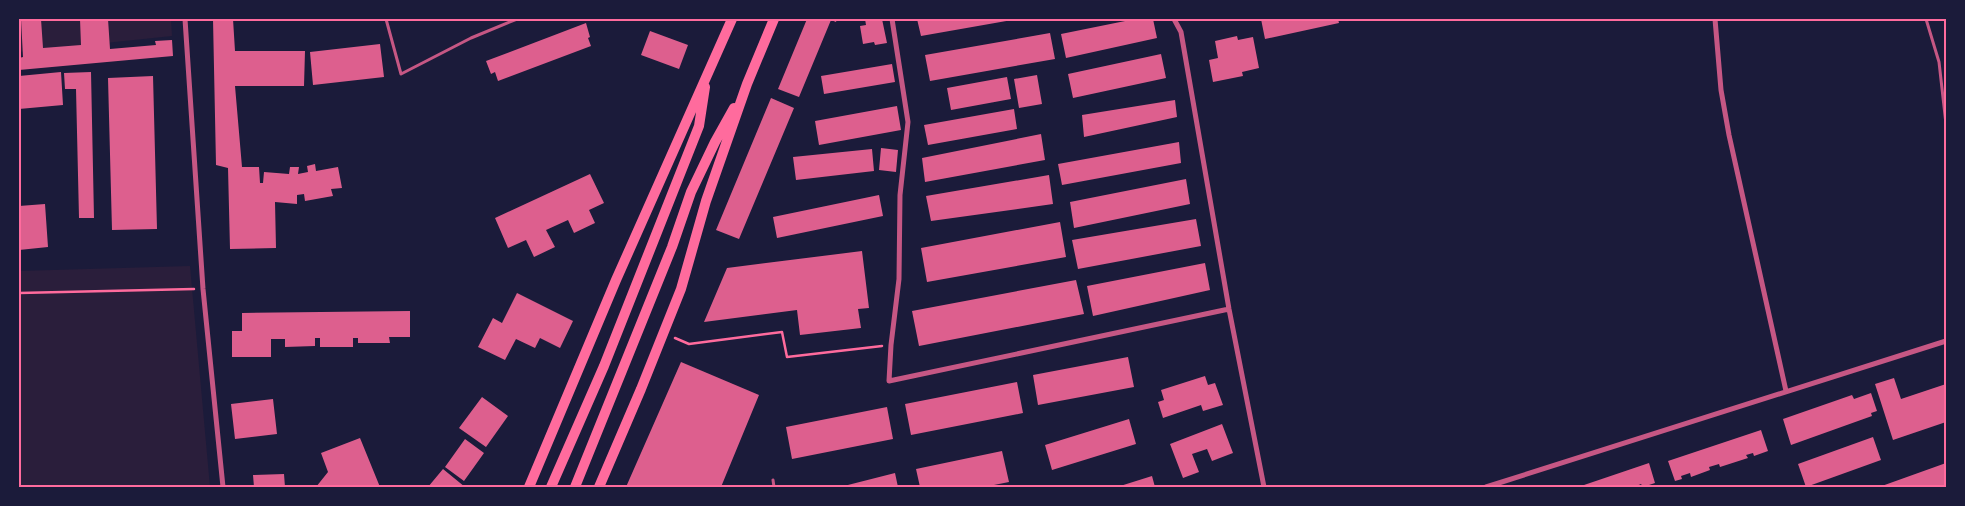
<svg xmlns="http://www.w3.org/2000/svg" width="1965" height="506" font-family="Jost,sans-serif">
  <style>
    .green { fill: #2a1e3b }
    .building { fill: #dd5f8e }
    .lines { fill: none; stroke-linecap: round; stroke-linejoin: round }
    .path { stroke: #ff6b9d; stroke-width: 2.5 }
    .service { stroke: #c65784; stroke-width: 3 }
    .minor { stroke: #c65784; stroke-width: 5 }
    .primary { stroke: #ff6b9d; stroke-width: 10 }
    .neatline { fill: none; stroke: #ff6b9d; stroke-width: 2 }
  </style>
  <rect width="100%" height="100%" fill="#1b1b3a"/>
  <!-- green -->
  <path class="green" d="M19,19h152l1,17 -153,16z
    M190,266l20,221h-191v-216z"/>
  <!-- building -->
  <path class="building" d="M21,19h20l2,29 38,-3 -1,-26h28l2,30 46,-4 -1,-4 17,-1 1,16 -154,14v-12l4,-1z
    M213,19h20l2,32h70l-1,35h-69l7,81h17l1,16h3l1,-11 25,2 1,-7h9l-1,7 10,-2 -1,-6 8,-2 1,7 22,-4 4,21 -11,1 2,7 -28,5 -1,-7 -7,1v9l-22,-2 1,46 -46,1 -2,-81 -12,-3z
    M807,19h30l-1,3 -5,-2 -32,77 -21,-8z
    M865,19h17l5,24 -12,2 -1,-3 -11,2 -3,-18 6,-1z
    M917,19h95v1l-91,16z
    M1135,19h18l4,19 -91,20 -5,-24z
    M1261,19h77l1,4 -74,16z
    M586,23l4,14 -2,1 3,8 -93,35 -3,-9 -4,2 -5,-13z
    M650,31l38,14 -9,24 -38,-14z
    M1050,33l5,26 -125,22 -5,-26z
    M1237,36l1,4 15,-3 6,31 -17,4 1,4 -30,6 -4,-22 9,-2 -3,-17z
    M380,44l4,33 -71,8 -3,-33z
    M1161,54l5,24 -93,20 -5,-24z
    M892,64l3,18 -71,12 -3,-18z
    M61,72l2,33 -44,4v-33z
    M91,72l3,146h-15l-3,-129h-11l-1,-16z
    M1037,75l5,29 -23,4 -5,-29z
    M153,76l4,153 -45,1 -4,-152z
    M1007,77l4,22 -60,11 -4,-22z
    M771,98l23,10 -55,131 -23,-9z
    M1175,100l2,17 -93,20 -2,-22z
    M897,106l4,24 -82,15 -4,-24z
    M1014,109l3,20 -89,16 -4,-20z
    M1041,134l4,26 -120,22 -3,-24z
    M1179,142l2,21 -119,22 -4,-21z
    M881,148l17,2 -2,22 -17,-2z
    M872,149l2,22 -78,9 -3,-23z
    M590,174l14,29 -15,7 6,13 -21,10 -6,-13 -22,10 9,17 -21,10 -8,-17 -18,8 -13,-30z
    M1049,175l4,29 -122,17 -5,-25z
    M1186,179l4,25 -116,24 -4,-26z
    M879,195l4,21 -106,22 -4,-21z
    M45,204l3,43 -29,3v-44z
    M1196,219l5,27 -123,23 -6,-29z
    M1060,222l6,35 -139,25 -6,-34z
    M862,251l7,57 -11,1 3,19 -61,7 -3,-25 -93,12 23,-54z
    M1205,263l5,27 -117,26 -6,-30z
    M1076,280l8,34 -165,32 -7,-35z
    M517,293l56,28 -13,27 -20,-10 -5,10 -19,-9 -11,21 -27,-13 15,-29 9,5z
    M410,311v26h-21l1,6h-32v-5h-5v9h-33v-9h-5v8l-30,1v-8h-14v18h-39v-26h10v-18z
    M1128,357l6,30 -96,18 -5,-30z
    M681,362l78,33 -38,92h-95z
    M1205,376l3,9 7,-2 8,22 -20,6 -2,-6 -38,13 -5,-16 6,-2 -3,-10z
    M1894,378l7,21 45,-15v38l-53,18 -18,-56z
    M1017,382l6,31 -112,22 -6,-31z
    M1871,393l6,18 -6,2 1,3 -81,29 -8,-26 69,-24 2,4z
    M482,397l26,19 -22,31 -27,-19z
    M273,399l4,35 -42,5 -4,-35z
    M887,407l6,32 -101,20 -6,-32z
    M1129,419l7,25 -84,26 -7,-25z
    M1222,424l11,29 -21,8 -5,-12 -15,5 7,18 -16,6 -13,-34z
    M1761,430l7,21 -14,5 -1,-3 -7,2 2,3 -28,9 -1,-3 -10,3 1,3 -19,7 -1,-4 -9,3 1,3 -7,2 -7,-20z
    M1873,437l8,23 -75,27 -8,-23z
    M360,438l20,49h-64l12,-15 -7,-19z
    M465,439l19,14 -20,28 -19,-14z
    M1002,451l7,31 -25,5h-64l-4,-18z
    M1649,463l6,20 -12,4 -2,-3 -7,3h-50v-2z
    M1946,463v24h-67z
    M443,469l22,18h-37z
    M895,473l3,14h-58z
    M284,474l1,13h-31l-1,-12z
    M1152,476l3,11h-38z"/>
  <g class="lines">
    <!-- path -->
    <path class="path" d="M19,293l175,-4
      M675,338l14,6 93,-12 5,25 95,-11"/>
    <!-- service -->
    <path class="service" d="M386,19l15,55 70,-36 46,-19
      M1926,19l13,43 7,62
      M773,480l1,7"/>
    <!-- minor -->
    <path class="minor" d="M185,19l18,270 20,198
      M892,19l16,103 -8,73 -1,84 -8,66 -2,36 340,-72
      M1174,19l7,13 48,277 35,178
      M1715,19l6,71 8,45 57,256
      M1486,487l460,-146"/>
    <!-- primary -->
    <path class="primary" d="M529,487l87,-207 116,-261
      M551,487l53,-121 95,-240 6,-39
      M575,487l97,-240 19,-55 24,-50 19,-34
      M599,487l42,-98 40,-100 25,-88 41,-117 27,-65"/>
  </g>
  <!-- border -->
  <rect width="1965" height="506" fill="none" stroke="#1b1b3a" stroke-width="40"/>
  <rect x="20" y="20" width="1925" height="466" class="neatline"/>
</svg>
